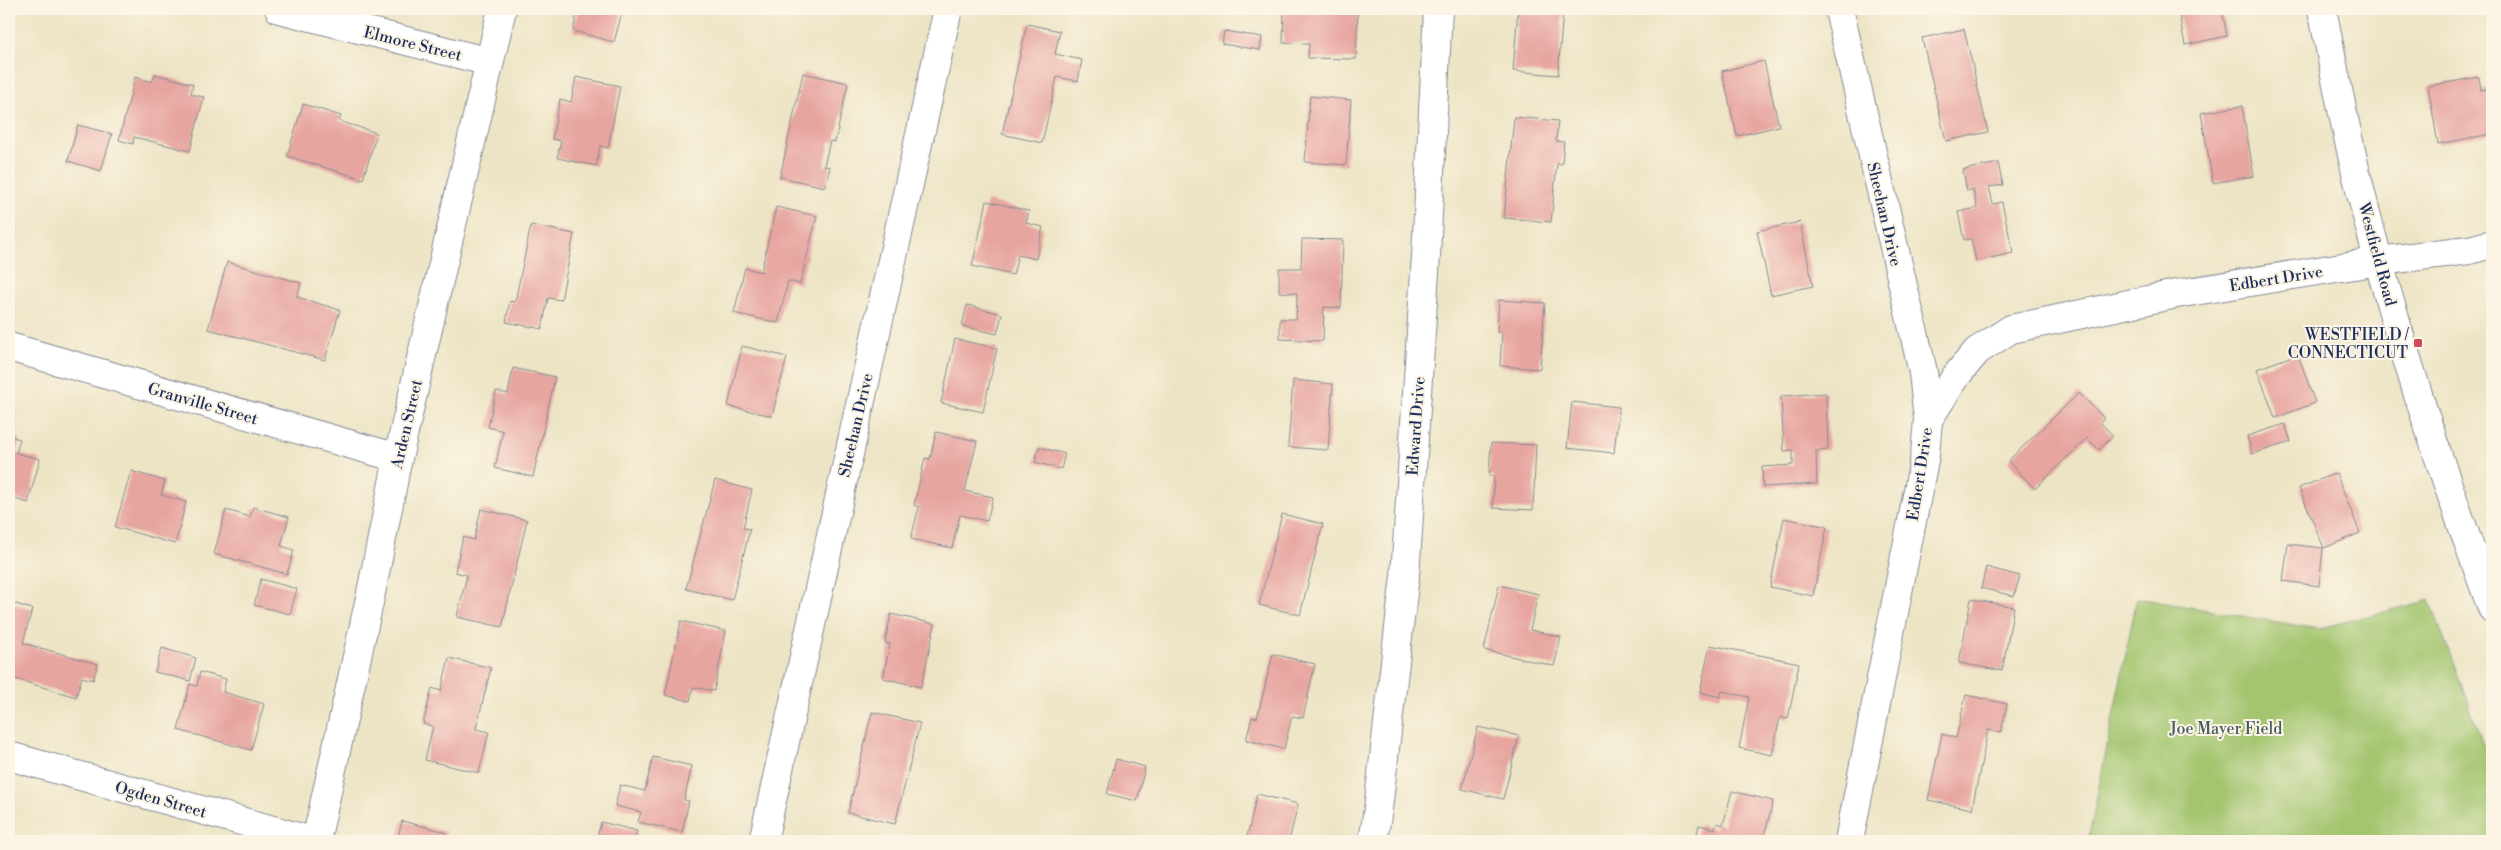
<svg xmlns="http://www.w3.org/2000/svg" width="2501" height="850" font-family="'Libre Bodoni',serif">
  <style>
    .green { fill: #a3c56e; stroke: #5f7a66 }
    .building { fill: #e7a5a0 }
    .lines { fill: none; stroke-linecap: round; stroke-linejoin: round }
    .minor-casing { stroke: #848a92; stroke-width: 30 }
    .secondary-casing { stroke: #848a92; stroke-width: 30 }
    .minor { stroke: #fff; stroke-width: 28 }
    .secondary { stroke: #fff; stroke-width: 28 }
    .poi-dot { fill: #d1495b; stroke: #fcf5e5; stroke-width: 2 }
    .labels { text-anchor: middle; stroke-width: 4; stroke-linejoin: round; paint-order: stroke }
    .street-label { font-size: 16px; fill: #1b2f5e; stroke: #fcf5e5 }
    .poi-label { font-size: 16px; fill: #1b2f5e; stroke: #fcf5e5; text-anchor: end }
    .park-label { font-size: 16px; fill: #445c63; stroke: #fcf5e5 }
  </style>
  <rect width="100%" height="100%" fill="#fcf5e5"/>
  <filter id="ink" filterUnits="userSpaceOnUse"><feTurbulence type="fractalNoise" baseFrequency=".02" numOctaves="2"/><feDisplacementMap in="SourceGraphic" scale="10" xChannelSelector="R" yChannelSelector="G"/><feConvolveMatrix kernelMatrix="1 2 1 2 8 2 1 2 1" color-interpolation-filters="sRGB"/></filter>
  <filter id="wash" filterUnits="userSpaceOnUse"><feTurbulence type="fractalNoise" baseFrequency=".0096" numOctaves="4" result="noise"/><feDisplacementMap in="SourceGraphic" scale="20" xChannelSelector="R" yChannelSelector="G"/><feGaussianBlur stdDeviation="1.12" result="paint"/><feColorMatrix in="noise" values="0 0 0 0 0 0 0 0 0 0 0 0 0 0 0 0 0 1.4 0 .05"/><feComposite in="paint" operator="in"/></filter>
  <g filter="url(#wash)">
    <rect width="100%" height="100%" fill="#ede4c5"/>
    <!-- green -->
    <path class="green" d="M2137,598l180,31 113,-29 62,169v72h-404z"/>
    <g id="blocks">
      <!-- building -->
      <path class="building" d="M578,9h45l-9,33 -41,-11z
        M847,9h16l-1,4z
        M1284,9h74l-2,50 -48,-1 1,-14 -26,-1z
        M1518,9h45l-5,66 -45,-4z
        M2178,9h44l5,27 -42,9z
        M1027,24l33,7 -5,23 27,6 -4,21 -21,-4 -15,66 -40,-9z
        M1964,29l24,103 -42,9 -24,-103z
        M1224,31l38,6 -2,13 -38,-6z
        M1764,61l15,65 -42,10 -15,-65z
        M803,73l45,10 -13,59 -5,-1 -6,25 6,1 -5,20 -45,-10z
        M155,74l38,10 -2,10 13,3 -14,54 -56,-14 -1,7 -14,-4 16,-63 17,5z
        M576,77l44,9 -12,62 -8,-2 -4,20 -39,-8 4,-17 -9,-2 8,-40 11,3z
        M2479,77l2,13 11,-2v46l-54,10 -10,-58z
        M1310,96l41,4 -5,65 -41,-3z
        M303,104l38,12 -2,5 38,12 -14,46 -76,-23z
        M2242,106l12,70 -41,7 -12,-70z
        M1514,117l44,4 -2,20 8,1 -2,22h-5l-6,58 -47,-4z
        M78,125l34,9 -11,37 -33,-10z
        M1998,163l5,22 -14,2 4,17 9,-2 11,51 -37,8 -5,-22 -7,1 -6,-28 19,-4 -4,-19 -6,2 -4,-21z
        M987,201l42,10 -3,12 17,4 -7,32 -18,-4 -5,20 -41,-9z
        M776,207l41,9 -17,68 -12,-3 -10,42 -44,-10 11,-45 16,4z
        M1800,222l13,64 -42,9 -14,-64z
        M531,225l43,9 -13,66 -13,-2 -6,31 -36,-7 4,-21 5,1z
        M1302,239l41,1 -2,68 -17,-1 -1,34 -43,-2v-20h16l1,-26 -18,-1v-24h22z
        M227,262l74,21 -4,14 43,13 -15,50 -117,-31z
        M1499,300l46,3 -5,66 -40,-3 2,-34h-5z
        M967,305l35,9 -5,20 -35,-8z
        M955,339l42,9 -14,64 -42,-9z
        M742,346l45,11 -15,59 -44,-10z
        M2298,354l17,49 -40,15 -18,-49z
        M513,368l42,9 -22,100 -38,-9 8,-37 -15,-4 8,-36 12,3z
        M1293,380l40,4 -5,66 -40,-3z
        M1826,393l2,57 -12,1 1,33 -54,3 -1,-20 31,-2v-15l-9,1 -3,-55z
        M2079,393l25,25 -4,4 13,14 -14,14 -12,-12 -52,51 -27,-28z
        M1572,402l47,5 -5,46 -47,-5z
        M2285,424l6,18 -39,12 -5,-18z
        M936,432l41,9 -12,50 28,6 -6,24 -27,-6 -8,33 -41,-9 8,-32 -5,-2 11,-47 5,1z
        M9,436l11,3 -4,14 24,6 -12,44 -19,-6z
        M1491,443l45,2 -3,65 -40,-2 1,-32h-5z
        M1039,447l26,7 -4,15 -26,-7z
        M131,471l34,10 -4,14 25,7 -11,42 -60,-17z
        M2336,473l24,60 -36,15 -25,-60z
        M715,480l37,10 -9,38 7,1 -18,71 -46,-11z
        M253,507l36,10 -8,29 13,4 -7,24 -73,-20 12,-44 24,7z
        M481,509l46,11 -25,107 -45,-10 10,-42 -12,-3 8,-35 11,3z
        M1282,514l41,10 -23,91 -41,-10z
        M1784,518l43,9 -14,69 -43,-9z
        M2288,544l35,4 -4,38 -36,-5z
        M1986,567l34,9 -6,20 -33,-8z
        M261,579l36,10 -7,25 -36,-9z
        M1499,585l39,9 -8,36 31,7 -7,29 -70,-16z
        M1971,599l43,8 -12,64 -43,-8z
        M9,602l23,7 -9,34 75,21 -5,16 -11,-3 -6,20 -67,-20z
        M891,614l44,10 -14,63 -38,-9 7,-34 -5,-1z
        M681,621l45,10 -12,60 -21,-4 -3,14 -25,-6z
        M1710,645l89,18 -11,56 -8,-2 -8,38 -33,-7 10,-51 -27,-6 -2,6 -20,-5z
        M162,648l34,10 -6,23 -35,-9z
        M1273,654l42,10 -12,54 -11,-2 -8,33 -38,-9 6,-23 5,1z
        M449,658l42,10 -15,61 13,3 -10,41 -54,-13 8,-34 -10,-2 9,-36 9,3z
        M200,672l26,7 -3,13 41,12 -13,46 -73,-20 12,-46 7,2z
        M1966,695l41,9 -6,28 -13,-2 -16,79 -44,-9 14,-66 14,4z
        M872,712l48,11 -25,101 -47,-11z
        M1478,727l41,9 -16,63 -41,-10z
        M653,757l39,9 -8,34 5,1 -7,31 -44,-10 3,-10 -26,-6 5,-21 25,6z
        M1116,759l29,8 -8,34 -30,-7z
        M1732,791l41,10 -10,40h-68l4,-16 16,4 2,-6 6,2z
        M1257,794l41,10 -9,37h-43z
        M402,821l44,11 -2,9h-47z
        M601,822l36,9 -3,10h-38z"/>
    </g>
  </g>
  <g filter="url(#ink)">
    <use href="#blocks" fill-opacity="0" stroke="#848a92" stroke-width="1"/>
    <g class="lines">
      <defs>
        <path id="minor" d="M279,9l211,53
          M1839,9l84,363 5,48
          M9,347l389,111
          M9,756l303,85
          M316,841l54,-243 28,-140 104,-449
          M763,841l185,-832
          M1373,841l5,-32 27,-233 21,-320 12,-247
          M1849,841l76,-386 3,-35 28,-44 21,-25 34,-22 165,-35 203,-33 90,-11 23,-6"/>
        <path id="secondary" d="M2322,9c13,65 25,131 42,196 34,137 79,271 128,403"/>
      </defs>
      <!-- minor casing -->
      <use href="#minor" class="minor-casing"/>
      <!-- secondary casing -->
      <use href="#secondary" class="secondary-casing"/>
      <!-- minor -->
      <use href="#minor" class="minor"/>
      <!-- secondary -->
      <use href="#secondary" class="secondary"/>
    </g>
  </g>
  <!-- markers -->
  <rect class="poi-dot" x="2413" y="338" width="10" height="10" rx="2.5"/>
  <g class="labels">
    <!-- street labels -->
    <g class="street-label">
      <text transform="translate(413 43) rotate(14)" y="6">Elmore Street</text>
      <text transform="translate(1885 214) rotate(77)" y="6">Sheehan Drive</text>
      <text transform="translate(2378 254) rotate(75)" y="6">Westfield Road</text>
      <text transform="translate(2276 278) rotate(-9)" y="6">Edbert Drive</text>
      <text transform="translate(203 403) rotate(16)" y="6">Granville Street</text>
      <text transform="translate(406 424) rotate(-77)" y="6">Arden Street</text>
      <text transform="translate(855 425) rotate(-77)" y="6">Sheehan Drive</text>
      <text transform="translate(1415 426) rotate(-86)" y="6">Edward Drive</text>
      <text transform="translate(1919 474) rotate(-81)" y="6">Edbert Drive</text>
      <text transform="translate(161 799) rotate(16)" y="6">Ogden Street</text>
    </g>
    <!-- poi labels -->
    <g class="poi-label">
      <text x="2408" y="340">WESTFIELD /<tspan x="2408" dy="18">CONNECTICUT</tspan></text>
    </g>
    <!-- park labels -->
    <g class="park-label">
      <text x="2226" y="734">Joe Mayer Field</text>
    </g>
  </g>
  <!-- margin -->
  <rect width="2501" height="850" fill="none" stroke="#fcf5e5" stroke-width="30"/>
</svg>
